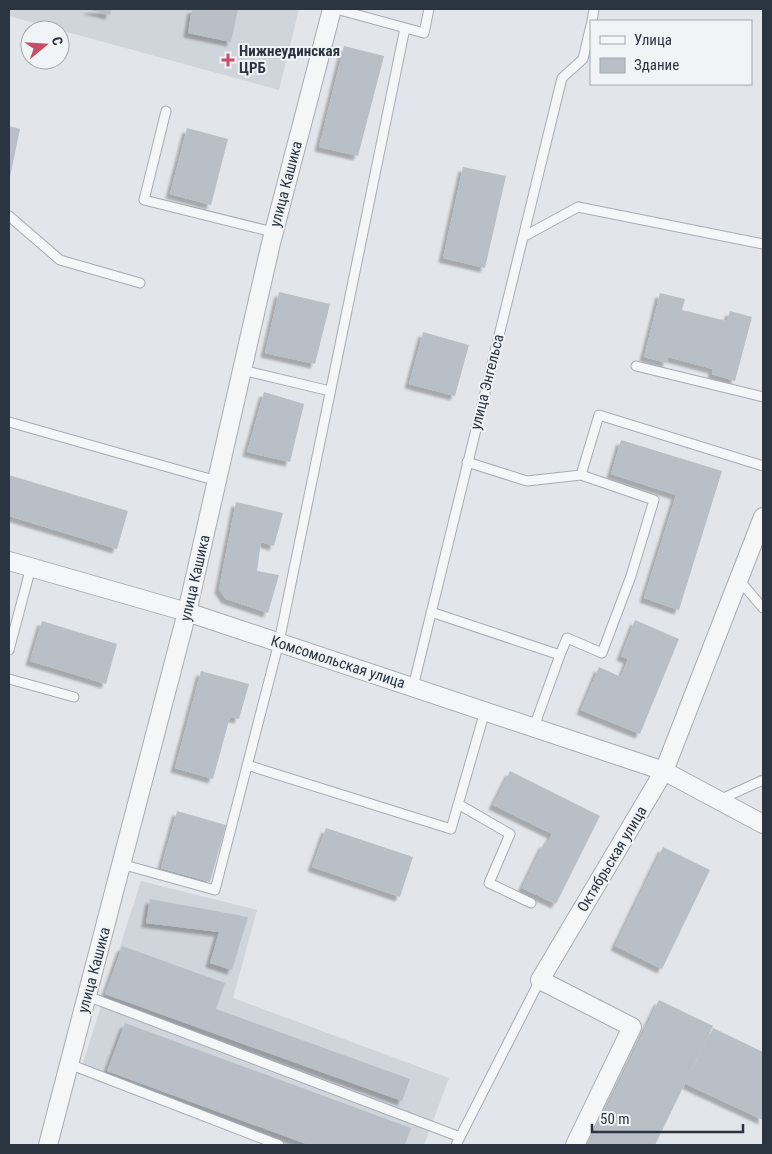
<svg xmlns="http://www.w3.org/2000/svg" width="772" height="1154" font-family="'Roboto Condensed',sans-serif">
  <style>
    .built { fill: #d0d4db }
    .building { fill: #b9bfc6; filter: url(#shadow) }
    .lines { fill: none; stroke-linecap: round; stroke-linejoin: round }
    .lane-casing { stroke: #a7acb3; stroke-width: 11 }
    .street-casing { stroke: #a7acb3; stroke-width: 20 }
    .lane { stroke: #f4f6f8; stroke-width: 9 }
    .street { stroke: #f4f6f8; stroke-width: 18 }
    .poi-dot { fill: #c84d67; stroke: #f1f4f7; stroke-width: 2 }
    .labels { text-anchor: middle; stroke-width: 4; stroke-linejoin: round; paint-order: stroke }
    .poi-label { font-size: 15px; font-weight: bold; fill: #2b3441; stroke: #f1f4f7; text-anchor: start }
    .street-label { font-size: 15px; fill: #2b3441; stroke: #f1f4f7 }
  </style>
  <defs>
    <filter id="shadow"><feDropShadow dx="-4.5" dy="4.5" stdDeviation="1" flood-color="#0004"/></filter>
  </defs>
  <rect width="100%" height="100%" fill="#e2e5e9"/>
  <!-- built -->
  <path class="built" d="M10,9h289l-20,81 -270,-74z
    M141,881l116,29 -24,88 216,80 -25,67h-138l-205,-76z"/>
  <!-- building -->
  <path class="building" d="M86,9h25l-1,6z
    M192,9h46l-7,33 -43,-9z
    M344,46l40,10 -26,100 -39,-9z
    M9,126l11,3 -10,48 -1,-1z
    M187,128l41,11 -17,66 -41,-11z
    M463,167l43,9 -21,92 -42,-10z
    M279,292l51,12 -15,60 -50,-11z
    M660,293l25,6 -3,11 45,11 3,-10 22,6 -17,64 -23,-7 1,-5 -45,-12 -1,6 -23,-6z
    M423,332l46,13 -14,51 -46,-12z
    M264,392l40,12 -14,58 -43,-10z
    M621,440l101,31 -43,139 -35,-12 32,-103 -65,-21z
    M9,475l119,36 -11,38 -108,-33z
    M236,502l47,11 -9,33 -13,-4 -4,29 22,4 -11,38 -42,-14 -7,-10z
    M635,620l44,19 -39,95 -59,-24 18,-43 22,10 7,-18 -7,-3z
    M42,621l75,23 -11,40 -76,-23z
    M201,671l48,13 -10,35 -9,-2 -17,62 -38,-11z
    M510,771l90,45 -44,88 -34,-16 22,-45 3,1 5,-10 -59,-29z
    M177,811l49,14 -16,57 -49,-14z
    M326,828l87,29 -13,40 -88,-30z
    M663,847l47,23 -48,99 -47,-23z
    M150,899l98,18 -16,53 -22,-7 9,-31 -73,-9z
    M122,946l103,37 -9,26 194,70 -8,22 -297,-107z
    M659,1000l54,26 -58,119h-66z
    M125,1023l286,105 -6,17h-96l-202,-74z
    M713,1028l50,24v68l-77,-36z"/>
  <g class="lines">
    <defs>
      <path id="lane" d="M336,9l88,24 5,-24
        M592,21l2,-12
        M166,111l-22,89 129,32
        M9,216l51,44 80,23
        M523,237l55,-30 185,37
        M636,366l127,31
        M242,370l88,21
        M9,422l208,59
        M467,462l60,19 54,-6 73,25 -23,76 -29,77 -35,-15 -7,17
        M581,475l18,-60 164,51
        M738,579l25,29
        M431,612l129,43 -26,72
        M9,650l22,-83
        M9,679l65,18
        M413,687l149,-609 21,-19 8,-34
        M247,765l204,64 34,-118
        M719,800l44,-20
        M458,804l52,30 -21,49 42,20
        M121,864l94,26 64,-248 126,-614
        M87,996l373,141
        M69,1064l210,81
        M456,1145l84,-165"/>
      <path id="street" d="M9,561l178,51 477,159 99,53
        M48,1145l139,-533 84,-369 61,-234
        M575,1145l57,-118 -92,-47 124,-209 99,-254"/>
    </defs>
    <!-- lane casing -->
    <use href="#lane" class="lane-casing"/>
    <!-- street casing -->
    <use href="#street" class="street-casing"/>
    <!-- lane -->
    <use href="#lane" class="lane"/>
    <!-- street -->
    <use href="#street" class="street"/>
  </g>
  <!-- markers -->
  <path class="poi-dot" d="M225.5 52.5h5v5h5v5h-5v5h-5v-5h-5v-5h5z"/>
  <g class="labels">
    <!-- poi labels -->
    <g class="poi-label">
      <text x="239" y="56">Нижнеудинская<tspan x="239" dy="17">ЦРБ</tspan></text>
    </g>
    <!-- street labels -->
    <g class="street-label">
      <text transform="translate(286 184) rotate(-75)" y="5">улица Кашика</text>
      <text transform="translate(487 382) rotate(-76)" y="5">улица Энгельса</text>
      <text transform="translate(195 578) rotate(-77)" y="5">улица Кашика</text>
      <text transform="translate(338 662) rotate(18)" y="5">Комсомольская улица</text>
      <text transform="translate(612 859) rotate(-59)" y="5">Октябрьская улица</text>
      <text transform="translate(94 970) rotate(-75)" y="5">улица Кашика</text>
    </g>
  </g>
  <!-- border -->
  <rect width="772" height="1154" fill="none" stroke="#2b3441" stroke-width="20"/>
  <!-- legend -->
  <rect x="590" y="20" width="162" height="65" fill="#f1f4f7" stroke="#a2a7ae"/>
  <rect x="600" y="36" width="25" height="8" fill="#f4f6f8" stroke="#a2a7ae"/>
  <text x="634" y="45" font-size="15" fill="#2b3441">Улица</text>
  <rect x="600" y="58" width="25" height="15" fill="#b9bfc6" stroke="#a2a7ae"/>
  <text x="634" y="70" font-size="15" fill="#2b3441">Здание</text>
  <!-- north arrow -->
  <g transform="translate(45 45) rotate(72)"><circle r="24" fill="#f1f4f7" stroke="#a2a7ae"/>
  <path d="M0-4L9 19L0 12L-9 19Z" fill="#c84d67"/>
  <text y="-8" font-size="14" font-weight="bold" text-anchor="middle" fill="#2b3441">С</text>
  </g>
  <!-- scale -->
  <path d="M592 1124v8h151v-8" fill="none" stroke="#2b3441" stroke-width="2.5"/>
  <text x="600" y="1124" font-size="15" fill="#2b3441" stroke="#f1f4f7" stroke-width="4" paint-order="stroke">50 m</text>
</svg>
